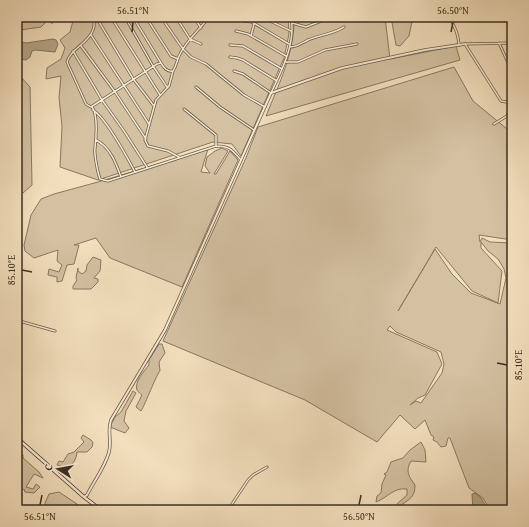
<svg xmlns="http://www.w3.org/2000/svg" width="529" height="527" font-family="'Gentium Book Plus',serif">
  <style>
    .green { fill: #d4c1a2; stroke: #887862; fill-rule: evenodd }
    .water { fill: #b5a488; stroke: #85765f }
    .lines { fill: none; stroke-linecap: round; stroke-linejoin: round }
    .minor-casing { stroke: #6a5c48; stroke-width: 3 }
    .tertiary-casing { stroke: #6a5c48; stroke-width: 3.5 }
    .secondary-casing { stroke: #3c3021; stroke-width: 4 }
    .minor { stroke: #f7ead4; stroke-width: 1.5 }
    .tertiary { stroke: #f7ead4; stroke-width: 2 }
    .secondary { stroke: #f7ead4; stroke-width: 2.5 }
    .ticks { fill: none; stroke: #3c3021; stroke-width: 1.5 }
    .neatline { fill: none; stroke: #3c3021; stroke-width: 1.5 }
    .ticks-label { font-size: 10px; text-anchor: middle; fill: #3c3021 }
  </style>
  <rect width="100%" height="100%" fill="#f3dfbd"/>
  <filter id="stains"><feTurbulence type="fractalNoise" baseFrequency=".005" numOctaves="4"/><feColorMatrix values="0 0 0 0 .2 0 0 0 0 .09 0 0 0 0 .02 0 0 0 .5 -.17"/></filter>
  <radialGradient id="worn" r=".72"><stop offset=".6" stop-color="#630" stop-opacity="0"/><stop offset="1" stop-color="#630" stop-opacity=".3"/></radialGradient>
  <!-- green -->
  <path class="green" d="M17,17h34l-10,10 -21,3 -3,-3z
    M74,17h214l1,17 -5,24 -43,98 -9,-12 -19,-2 -115,38 -38,-13 2,-41 -3,-28 2,-22 -15,3 1,-11 14,-9 4,-11 -5,-8 10,-8z
    M294,17h91l5,42 66,-13 4,14 -194,56c13,-32 29,-64 28,-99z
    M391,17h22l-4,19 -9,10 -4,-1z
    M454,67l19,34 39,32v107l-33,-5 1,7 2,-4 8,4 22,1v80l-2,4 2,4v179h-22l-7,-12 -14,-10 -19,-50h-2l-2,8 -5,1 -4,-5 -4,-2 1,-3 -3,-2 -6,-15 -10,9 -15,-14 -23,27 -72,-42 -142,-59 83,-183 12,-31zM481,242l7,9 10,8 6,10 2,9 -6,26 -29,-11 -19,-19 -17,-25 -37,62 38,-64 36,44 26,12 4,-32 -21,-23zM390,326l6,6 45,20 3,12 -2,9 -21,30 -5,-2 -6,4 8,-7 7,-3 17,-31 -5,-12 -50,-22z
    M17,75l3,1 10,11 2,98 -9,8 -6,-1z
    M222,148l6,3 -14,23h2l14,-23 8,9 -56,127 -72,-29 -14,-20 -22,7h5l-5,19 -7,1 -5,16 -5,1v-5l-9,-2 1,-6 10,3 3,-7 -5,-4 1,-11 -24,8 -9,-7 -1,-6 7,-30 10,-16 13,-5 44,-12 110,-33 -7,23 9,1 -5,-7 2,-9 8,-6z
    M93,257l8,3 -1,11 -6,7 4,1v3l-7,7h-18v-3l4,-6 -1,-2 2,-10v3l4,3 4,-3 1,-6z
    M159,344h3l3,9 -6,9 1,9c-3,2 -15,34 -19,40l-5,-4 6,-12c-2,-2 -4,-3 -5,-5 -3,-8 7,-19 12,-25v-5z
    M133,391l3,2 -10,18 -2,10 5,7 -4,5 -15,-6 5,-10 6,-5z
    M83,435l8,5 2,3 -1,4 -5,5h-10c-1,8 -3,11 -10,16l-10,-3 2,-4 4,1 5,-8 6,-2 10,-10 -3,-4z
    M421,442l4,8 1,12 -15,-1c-6,10 -2,16 4,24 0,12 -5,14 -14,20l-2,4h-2v-5l10,-9v-6c-13,-2 -20,9 -31,13l1,-6 4,-3 1,-9 4,-9 -2,-1 3,-2 4,-10 12,-4 7,-8z
    M17,450l6,5v3l16,14 4,6 -9,-4 -8,13 7,2 3,-5 4,3 -6,6 -9,-1 -1,-3 -4,3 2,4 -5,2z
    M59,492l18,12 3,4 -2,2h-5v-1c-7,-3 -10,0 -16,1 -3,1 -7,0 -11,0l-1,-7 4,-9z"/>
  <!-- water -->
  <path class="water" d="M53,39l3,1 2,4 -3,8 -20,-2 -3,1 -2,6 -4,3 -6,-1 -3,-2v-17l9,3z
    M475,493l6,5 7,12h-15l-1,-16z"/>
  <g class="lines">
    <defs>
      <path id="minor" d="M48,17l4,5
        M94,17c0,4 1,9 -1,13 -5,14 -22,18 -26,32l19,42c1,1 5,3 6,3 6,8 4,32 3,41 -1,7 3,25 5,31l8,2 108,-35c14,0 16,4 25,14
        M96,17l38,63 20,26
        M111,17l49,78
        M125,17l28,49 14,21 2,-1 4,-15
        M133,17l28,46
        M146,17l25,39 7,3
        M161,17l22,32 8,8 15,7 38,31 21,12
        M176,17l14,22 11,5
        M194,17l7,11
        M215,17l4,3
        M262,17l29,14
        M449,17c6,9 9,16 10,27
        M243,21l9,1 37,22
        M292,23l14,4 25,-10
        M236,31l12,3 38,22
        M91,35l58,89
        M251,36l3,-12
        M499,43l13,28
        M465,44l36,57 5,1 6,-2
        M465,44l47,-1
        M230,45l13,1 39,23
        M81,46l34,46 31,47
        M290,47c7,0 12,-4 18,-7 12,-5 25,-6 36,-13
        M73,51l29,49 22,31 23,36
        M230,57l7,1 6,2 34,21
        M286,62h12l27,-12 32,-6
        M234,71l9,3 28,19c11,-23 25,-50 20,-76
        M169,86l-13,14 -11,40 3,6 20,5 11,6
        M196,87l24,20 34,23
        M91,107l66,-43 4,-1c3,5 6,9 12,8 4,-6 4,-12 7,-17 7,-14 20,-25 29,-37
        M184,109l32,26v11
        M93,110c13,8 34,47 42,62
        M494,124l13,-8 5,-12
        M96,140c14,7 20,23 25,37
        M17,322h6l32,9
        M228,510l20,-30 5,-5 14,-8"/>
      <path id="tertiary" d="M84,497l3,-2c7,-14 18,-28 22,-43 3,-11 -2,-21 2,-32l54,-90 106,-237 71,-25 83,-18 40,-6"/>
      <path id="secondary" d="M17,438l67,59 17,13"/>
    </defs>
    <!-- minor casing -->
    <use href="#minor" class="minor-casing"/>
    <!-- tertiary casing -->
    <use href="#tertiary" class="tertiary-casing"/>
    <!-- secondary casing -->
    <use href="#secondary" class="secondary-casing"/>
    <!-- minor -->
    <use href="#minor" class="minor"/>
    <!-- tertiary -->
    <use href="#tertiary" class="tertiary"/>
    <!-- secondary -->
    <use href="#secondary" class="secondary"/>
  </g>
  <!-- ticks -->
  <path class="ticks" d="M132,32l1,-10M451,32l2,-10M22,270l10,2M497,363l10,2M40,505l2,-10M359,505l2,-10"/>
  <!-- margin -->
  <rect width="529" height="527" fill="none" stroke="#f3dfbd" stroke-width="44"/>
  <!-- north arrow -->
  <g transform="translate(58 469) rotate(281)" stroke="#f7ead4" stroke-width="3" paint-order="stroke">
  <path d="M0-3L7 15L0 10L-7 15Z" fill="#3c3021"/>
  <text y="-6" font-size="11" font-weight="bold" text-anchor="middle" fill="#3c3021">С</text>
  </g>
  <rect x="22" y="22" width="485" height="483" class="neatline"/>
  <g class="ticks-label">
    <text x="133" y="14">56.51°N</text>
    <text x="453" y="14">56.50°N</text>
    <text transform="translate(11 270) rotate(-90)" y="4">85.10°E</text>
    <text transform="translate(518 365) rotate(-90)" y="4">85.10°E</text>
    <text x="40" y="520">56.51°N</text>
    <text x="359" y="520">56.50°N</text>
  </g>
  <rect width="100%" height="100%" filter="url(#stains)"/>
  <rect width="100%" height="100%" fill="url(#worn)"/>
</svg>
